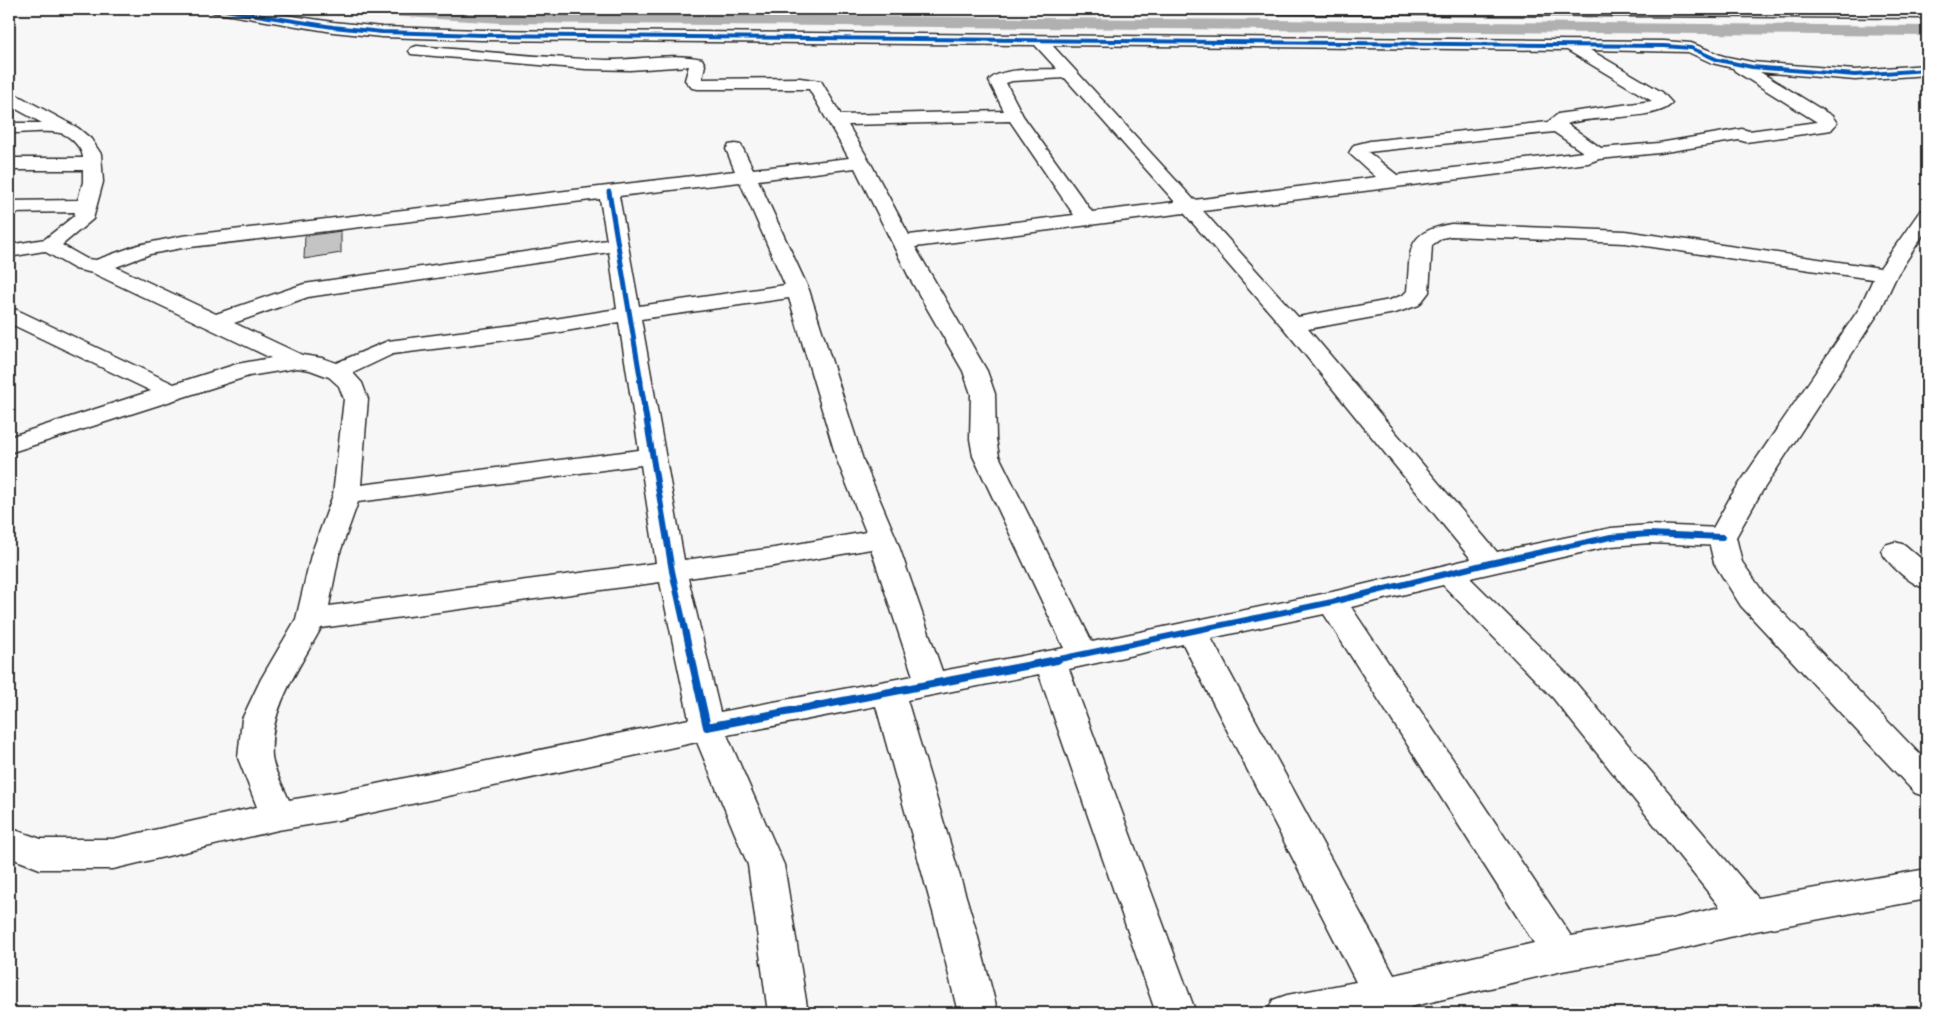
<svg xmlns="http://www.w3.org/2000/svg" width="1936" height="1022" font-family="Delius,sans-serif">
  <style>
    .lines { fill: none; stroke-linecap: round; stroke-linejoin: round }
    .canal { fill: #b0b0b0; fill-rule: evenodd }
    .building { fill: #c4c4c4; stroke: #2b2b2b }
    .street-casing { stroke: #2b2b2b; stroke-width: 3 }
    .primary-casing { stroke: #2b2b2b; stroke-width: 3 }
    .street { fill: #fff; fill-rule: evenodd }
    .primary { fill: #fff; fill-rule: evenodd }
    .cycleway-far3-casing { stroke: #fff; stroke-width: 5.5 }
    .cycleway-far2-casing { stroke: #fff; stroke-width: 8 }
    .cycleway-far1-casing { stroke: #fff; stroke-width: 9 }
    .cycleway-casing { stroke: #fff; stroke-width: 11 }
    .cycleway-far3 { stroke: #0057b8; stroke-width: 4 }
    .cycleway-far2 { stroke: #0057b8; stroke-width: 5 }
    .cycleway-far1 { stroke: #0057b8; stroke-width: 6 }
    .cycleway { stroke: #0057b8; stroke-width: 8 }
  </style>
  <rect width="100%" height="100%" fill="#f7f7f7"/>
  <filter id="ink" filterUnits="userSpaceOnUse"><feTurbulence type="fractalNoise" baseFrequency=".02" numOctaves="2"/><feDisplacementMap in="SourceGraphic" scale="10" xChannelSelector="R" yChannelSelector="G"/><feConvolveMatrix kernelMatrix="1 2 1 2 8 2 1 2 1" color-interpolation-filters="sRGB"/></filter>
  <g filter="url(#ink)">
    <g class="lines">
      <!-- canal -->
      <path class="canal" d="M351,9h77l73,4 1426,13v10l-1426,-13 -142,-9 -5,-2z"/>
    </g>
    <!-- building -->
    <path class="building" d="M341,231v22l-37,6 1,-23z"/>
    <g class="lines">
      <defs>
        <path id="street" d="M211,9h34l88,13 49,5 100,3 1182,11 27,2 32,13 29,6 103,8 72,-5v10l-72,5 -95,-8 72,44 5,7 -6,7 -6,1 -79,11 -7,-2 -80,13 -60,6 -11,4 -385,48 95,106 92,-17 13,-5 4,-4c4,-40 -3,-59 44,-67l174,7 269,39 3,5 -3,5 -8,1 -261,-38 -174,-7 -9,2 -10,7 -3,47 -10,13 -24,8 -87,16 189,223 114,-24 38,-3 73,3 10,3 4,6 -4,6 -10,3 -73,-3 -38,3 -141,32 105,104 183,216 169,-29v30l-177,33 -78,19 -110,20 -152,36 3,6h-146l6,-13 14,-5 69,-13 -173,-338 -114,25 127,344h-40l-117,-339 -132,26 69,230 22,83h-40l-20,-83 -62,-224 -149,29 57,130 24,148h-40l-20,-148 -51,-123 -359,78 -60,10 -165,39h-73l-31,-12v-29l32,11h72l144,-32 -19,-49 4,-39 19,-40 35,-60 15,-64 22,-60 11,-96 -5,-13 -10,-9 -19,-7 -13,-2 -48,8 -240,77v-16l142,-46 -142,-68v-15l8,2 157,74 63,-20 34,-6 -178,-85 -18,-4 -31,-18 -35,6v-12l36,-6 29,-23 1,-4 -66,1v-12l69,-1 5,-18v-12h-74v-12h74c0,-9 -13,-23 -23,-25 -13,-3 -37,0 -51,0v-10h33l-33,-18v-12l6,1 63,34 13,11 10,15 2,28 -10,37 -31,26 25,14 9,1 42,-15 44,-9 553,-65 -9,-22 3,-4 6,-1 6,1 12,24 96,-11 -40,-69h-111l-6,-1 -7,-8 4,-14 -59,4 -44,-1 -175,-15 -2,-3 2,-3 6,-2c63,5 127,12 190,14 29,0 68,-8 95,-1l3,6 -3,14 98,-1 21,3 20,34 163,-4 -15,-30c10,-14 51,-11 68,-12l-22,-24 -553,-5 -100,-3 -49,-5 -115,-19 -5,-1zM1052,45l515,5 85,51 -88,12 -6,1 -10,8 -178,19 -16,4 -5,8 27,24 -182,23zM1590,50l98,2 24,11 21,5 2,3 82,51 -68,9 -7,-2 -83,14 -58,5 -34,-24c22,-9 92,-3 105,-21l-10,-11zM1065,78l110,124 -83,10 -69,-96 -17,-33 6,-2zM1010,121l64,94 -165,20 -39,-73 -22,-37zM1554,132l29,20 -186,23 -29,-23zM855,168l54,109 54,94 8,23 -1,45 3,17 91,192 -122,23 -46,-133 -33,-78 -54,-170 -51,-110zM740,182l45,103 -146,21 -20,-110zM600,199l7,41 -303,44 -88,30 -100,-47 34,-13 32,-6zM1184,213l101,117 186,229 -139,33 -240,50 -93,-186 -3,-17 -1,-45 -8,-23 -72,-124zM609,252l8,57 -87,14 -142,18 -52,22 -14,-5 -20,-3 -68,-32 74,-26zM789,298l48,162 29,72 -92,16 -90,12 -43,-241zM619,322l20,128 -278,35 7,-86 -6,-16 -9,-10 40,-19 137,-17zM641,465l15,98 -327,43 10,-51 19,-53zM871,549l42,127 -193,36 -32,-134 86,-12zM660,582l29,137 -351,73 -49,8c-5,-12 -16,-31 -17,-43 -4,-47 28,-90 49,-129zM1443,585l110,113 167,209 -48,12 -101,17 -220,-329zM1324,614l210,329 -140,32 -183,-337z
          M1181,9l746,1v8l-739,-5 -5,-1z
          M1895,542l10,3 22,19v25c-17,-5 -37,-23 -46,-38l4,-6z"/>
        <path id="primary" d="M1927,209v20l-30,46 -16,34 -122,187 -23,41 6,25 21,30 164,170v35l-12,-4 -174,-187 -27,-43 -6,-26 23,-41 128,-187 16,-34 45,-64z"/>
      </defs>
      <!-- street casing -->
      <use href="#street" class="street-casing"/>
      <!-- primary casing -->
      <use href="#primary" class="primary-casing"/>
      <!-- street -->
      <use href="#street" class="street"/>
      <!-- primary -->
      <use href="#primary" class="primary"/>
      <defs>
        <path id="cycleway-far3" d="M218,9l115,18 49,5 100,3 1182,11 27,2 27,12 34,7 103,8 72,-5"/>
        <path id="cycleway-far2" d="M609,192l32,190"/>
        <path id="cycleway-far1" d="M640,381l32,190 20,90
          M1050,661l282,-59 158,-39 121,-26 38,-3 73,3"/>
        <path id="cycleway" d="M692,660l15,67 350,-67"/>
      </defs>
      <!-- cycleway-far3 casing -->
      <use href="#cycleway-far3" class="cycleway-far3-casing"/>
      <!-- cycleway-far2 casing -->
      <use href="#cycleway-far2" class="cycleway-far2-casing"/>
      <!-- cycleway-far1 casing -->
      <use href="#cycleway-far1" class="cycleway-far1-casing"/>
      <!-- cycleway casing -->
      <use href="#cycleway" class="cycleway-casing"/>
      <!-- cycleway-far3 -->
      <use href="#cycleway-far3" class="cycleway-far3"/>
      <!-- cycleway-far2 -->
      <use href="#cycleway-far2" class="cycleway-far2"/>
      <!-- cycleway-far1 -->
      <use href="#cycleway-far1" class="cycleway-far1"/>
      <!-- cycleway -->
      <use href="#cycleway" class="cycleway"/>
    </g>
  </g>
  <!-- margin -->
  <rect width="1936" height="1022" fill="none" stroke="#fff" stroke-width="30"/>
  <rect x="15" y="15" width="1906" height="992" fill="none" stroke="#2b2b2b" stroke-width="2" filter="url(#ink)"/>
</svg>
